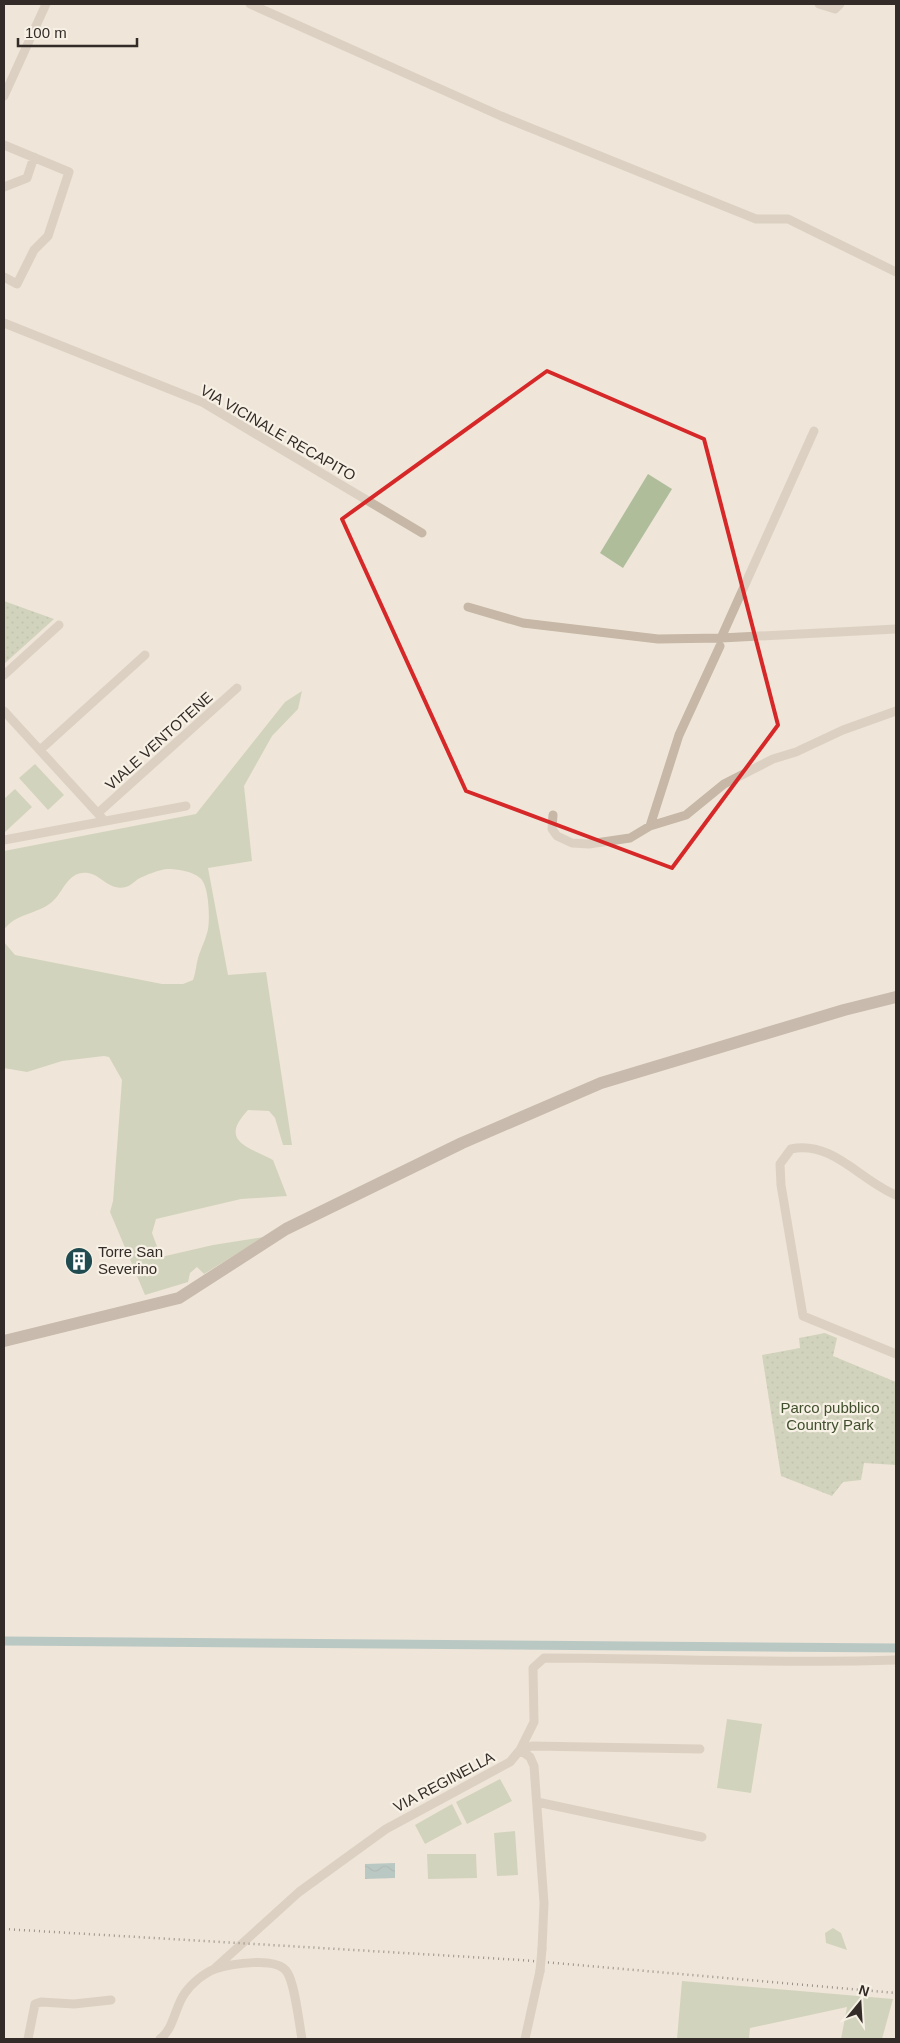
<svg xmlns="http://www.w3.org/2000/svg" width="900" height="2043" font-family="Arial,sans-serif">
  <style>
    .grass { fill: #afbd9b }
    .park { fill: url(#park-dots) }
    .water { fill: url(#water-waves) }
    .lines { fill: none; stroke-linecap: round; stroke-linejoin: round }
    .canal { stroke: #7ba5aa; stroke-width: 9 }
    .street { stroke: #c6b7a6; stroke-width: 9 }
    .secondary { stroke: #998678; stroke-width: 12 }
    .rail { stroke: #332b27; stroke-width: 2.5; stroke-dasharray: 1 4; stroke-linecap: butt }
    .street-bridge { stroke: #c6b7a6; stroke-width: 9 }
    .marked { fill: none; stroke: #d62828; stroke-width: 4; stroke-linejoin: round }
    .labels { text-anchor: middle; stroke-width: 4.5; stroke-linejoin: round; paint-order: stroke }
    .street-label { font-size: 15px; fill: #332b27; stroke: #f7f0e5 }
    .poi-label { font-size: 15px; fill: #332b27; stroke: #f7f0e5; text-anchor: start }
    .park-label { font-size: 15px; fill: #404f2c; stroke: #f7f0e5 }
  </style>
  <defs>
    <pattern id="park-dots" width="8" height="8" patternUnits="userSpaceOnUse" patternTransform="scale(1.25)"><rect width="8" height="8" fill="#afbd9b"/><path d="M2 2h.1M6 6h.1" fill="none" stroke="#8f9a7e" stroke-width="1.8" stroke-linecap="round"/></pattern>
    <pattern id="water-waves" width="16" height="10" patternUnits="userSpaceOnUse" patternTransform="scale(1.25)"><rect width="16" height="10" fill="#7ba5aa"/><path d="M0 5q4-4 8 0t8 0" fill="none" stroke="#65878a"/></pattern>
  </defs>
  <rect width="100%" height="100%" fill="#efe6d9"/>
  <!-- grass -->
  <path class="grass" d="M648,474l24,15 -49,79 -23,-15z
    M302,691l-4,18 -26,27 -28,50 8,75 -44,7 20,107 38,-3 26,173h-9l-8,-27 -6,-7 -21,-1c-30,32 1,37 25,50l14,36 -46,3 -85,20 -4,14 9,24 52,-12 51,-8 -60,37 -7,-7 -7,6 -2,9 -43,13 -35,-83 3,-11 9,-121 -13,-23 -5,-1 -42,5 -35,11 -23,-4v-126l11,13 147,29h21l10,-4c3,-8 3,-15 5,-22 3,-10 8,-19 10,-29 2,-11 1,-44 -8,-51 -8,-7 -23,-9 -33,-9 -9,1 -21,6 -29,10 -4,3 -8,7 -12,8 -18,4 -24,-12 -38,-14 -21,-2 -24,19 -36,29 -14,12 -38,12 -48,28v-79l192,-37 89,-112z
    M35,764l29,31 -16,15 -29,-32z
    M15,789l17,18 -28,26v-34z
    M727,1719l35,5 -11,69 -34,-5z
    M500,1779l12,22 -45,23 -11,-22z
    M452,1804l10,20 -37,20 -10,-19z
    M515,1831l3,44 -21,1 -3,-43z
    M427,1854h49l1,24 -49,1z
    M833,1928l8,5 6,17 -21,-7 -1,-10z
    M682,1981l211,18 -11,40h-41l6,-32 -97,21 -1,11h-72z"/>
  <!-- park -->
  <path class="park" d="M4,601l50,18 -50,45z
    M825,1333l12,5 -4,18 63,26v83l-32,-2 -3,17 -18,2 -11,14 -51,-20 -19,-121 38,-7 -1,-10z"/>
  <!-- water -->
  <path class="water" d="M395,1863v15l-30,1v-15z"/>
  <g class="lines">
    <!-- canal -->
    <path class="canal" d="M4,1641l892,7"/>
    <!-- street -->
    <path class="street" d="M250,4l251,112 255,103h32l108,53
      M819,4l16,5 5,-5
      M4,96l42,-92
      M4,145l65,27 -21,64 -14,14 -17,34 -13,-7
      M4,187l23,-9 7,-21
      M4,323l198,79 220,131
      M468,607l55,16 135,16 63,-1 175,-9
      M721,638l93,-207
      M4,675l55,-50
      M4,711l98,107
      M40,750l105,-95
      M98,813l139,-125
      M553,815l-1,14 5,7 15,7 17,1 41,-6 20,-12 36,-11 38,-31 49,-25 23,-7 47,-22 53,-19
      M650,826l29,-91 41,-89
      M4,840l182,-34
      M896,1195c-35,-14 -64,-55 -105,-46l-11,15 1,21 22,131 93,38
      M520,1750l10,7 4,9 10,137 -2,46
      M520,1750l12,-4 168,3
      M537,1802l165,35
      M214,1969l85,-77 87,-63 124,-67 10,-12 14,-28 -1,-54 11,-10c118,0 235,6 352,2
      M28,2039l7,-35 6,-2 33,2 37,-4
      M160,2039c14,-10 15,-33 25,-46 6,-9 19,-20 30,-24 16,-5 62,-13 72,3 8,12 12,51 15,67
      M525,2039l15,-68"/>
    <!-- secondary -->
    <path class="secondary" d="M4,1341l175,-43 107,-69 176,-86 139,-60 243,-73 52,-13"/>
    <!-- rail -->
    <path class="rail" d="M4,1929l517,31 375,33"/>
    <!-- street-bridge -->
    <path class="street-bridge" d="M540,1971l2,-22"/>
  </g>
  <!-- marked area -->
  <path d="M0 0H900V2043H0ZM547,371l157,68 74,286 -106,143 -206,-77 -124,-272z" fill="#efe6d9" fill-opacity=".55" fill-rule="evenodd"/>
  <path class="marked" d="M547,371l157,68 74,286 -106,143 -206,-77 -124,-272z"/>
  <!-- icons -->
  <defs>
    <symbol id="building-disc" viewBox="-11 -11 22 22"><circle r="9.5" fill="#204b51" stroke="#f7f0e5"/><path d="M-4-6H4V6H1V3H-1V6H-4ZM-2.5-4.3h1.7v1.8h-1.7ZM.8-4.3h1.7v1.8H.8ZM-2.5-1h1.7V.8h-1.7ZM.8-1h1.7V.8H.8Z" fill="#fff"/></symbol>
  </defs>
  <g fill-rule="evenodd">
    <use href="#building-disc" x="63" y="1245" width="32" height="32"/>
  </g>
  <g class="labels">
    <!-- street labels -->
    <g class="street-label">
      <text transform="translate(278 433) rotate(30)" y="5">VIA VICINALE RECAPITO</text>
      <text transform="translate(159 741) rotate(-42)" y="5">VIALE VENTOTENE</text>
      <text transform="translate(444 1782) rotate(-28)" y="5">VIA REGINELLA</text>
    </g>
    <!-- poi labels -->
    <g class="poi-label">
      <text x="98" y="1257">Torre San<tspan x="98" dy="17">Severino</tspan></text>
    </g>
    <!-- park labels -->
    <g class="park-label">
      <text x="830" y="1413">Parco pubblico<tspan x="830" dy="17">Country Park</tspan></text>
    </g>
  </g>
  <!-- border -->
  <rect width="900" height="2043" fill="none" stroke="#332b27" stroke-width="10"/>
  <!-- north arrow -->
  <g transform="translate(860 2003) rotate(18)" stroke="#f7f0e5" stroke-width="4" paint-order="stroke">
  <path d="M0-4L9 19L0 12L-9 19Z" fill="#332b27"/>
  <text y="-8" font-size="14" font-weight="bold" text-anchor="middle" fill="#332b27">N</text>
  </g>
  <!-- scale -->
  <path d="M18 38v8h119v-8" fill="none" stroke="#332b27" stroke-width="2.5"/>
  <text x="25" y="38" font-size="15" fill="#332b27" stroke="#f7f0e5" stroke-width="4" paint-order="stroke">100 m</text>
</svg>
